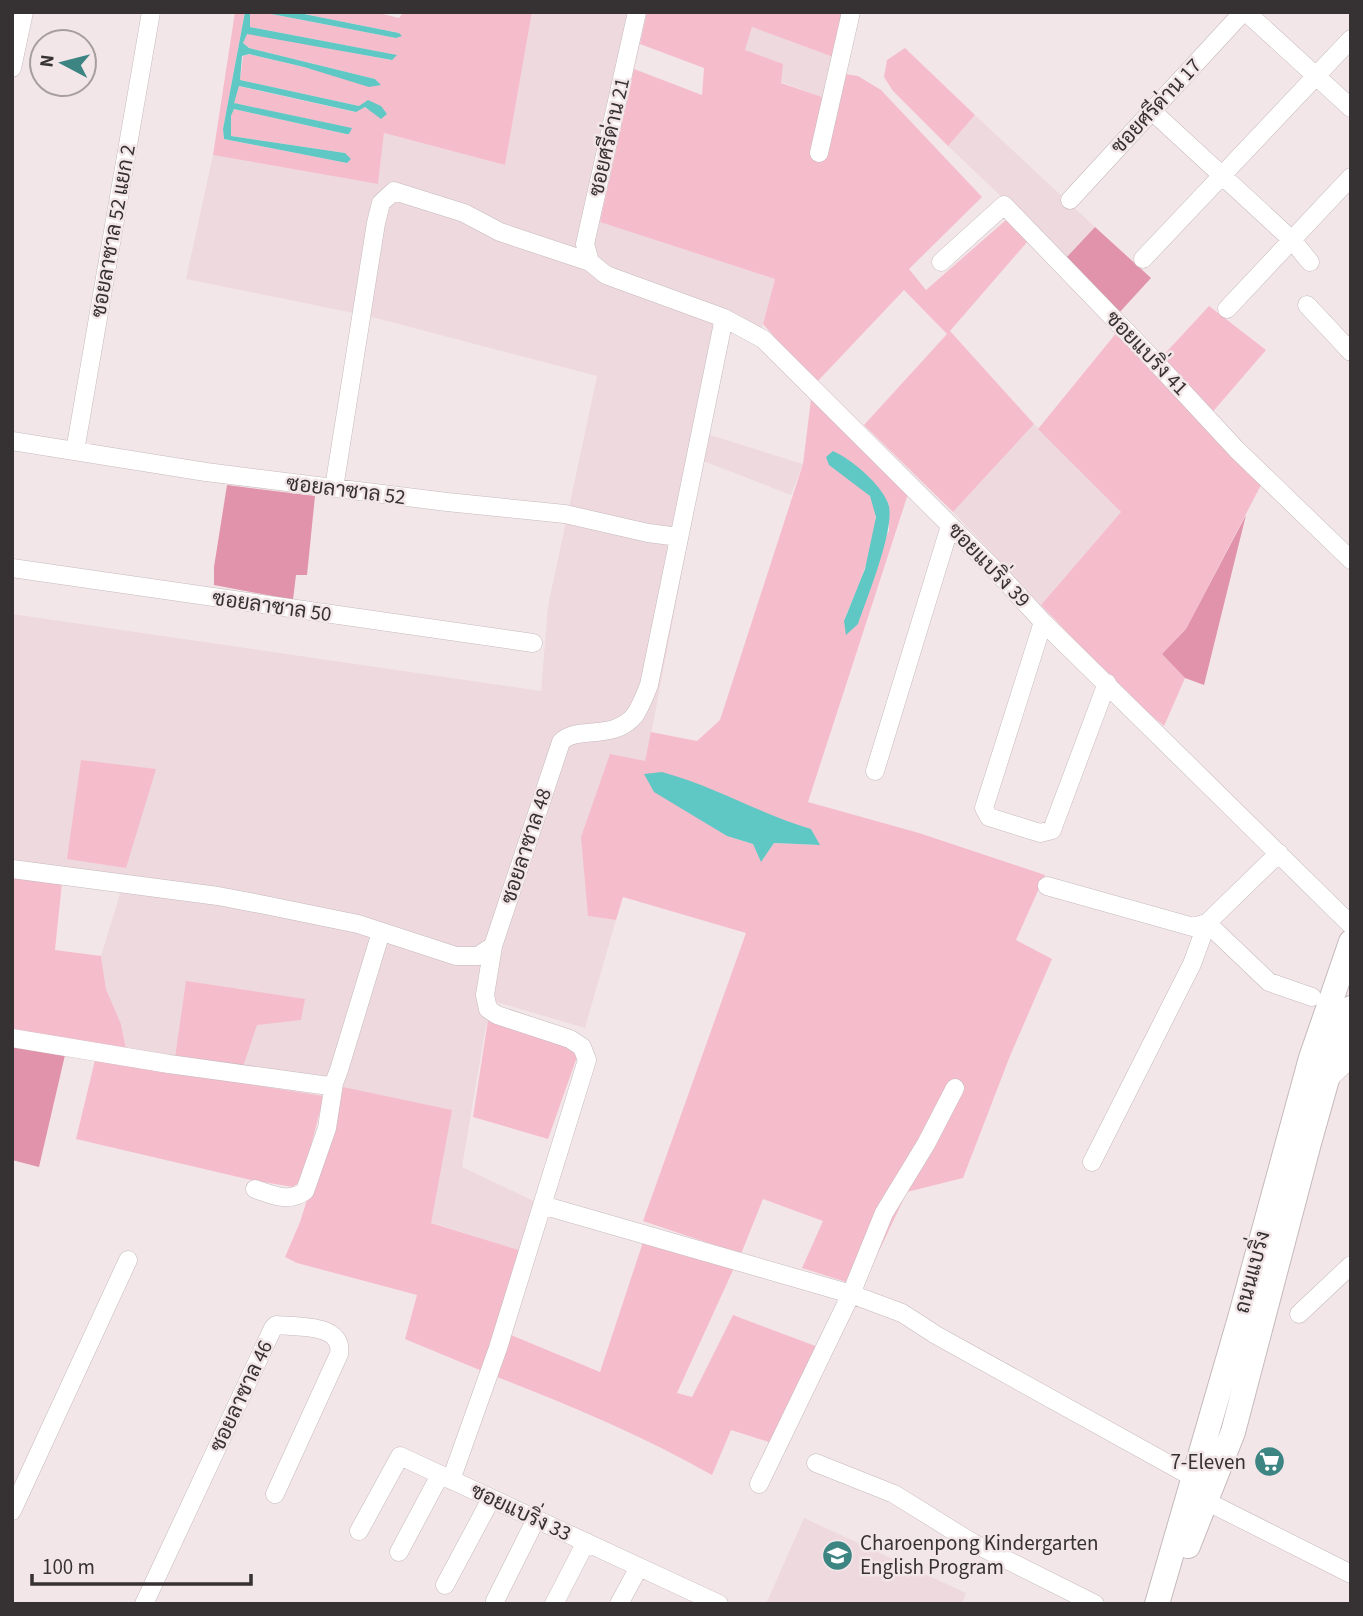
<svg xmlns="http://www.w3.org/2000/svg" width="1363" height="1616" font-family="'Source Sans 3',Sarabun,sans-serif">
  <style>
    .built { fill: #eed9de }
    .green { fill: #f5bdcc; fill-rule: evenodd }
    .forest { fill: #e093aa }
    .water { fill: #5fc7c4 }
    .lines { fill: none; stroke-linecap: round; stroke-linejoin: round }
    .street-casing { stroke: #c5b9bc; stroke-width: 19 }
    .secondary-casing { stroke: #c5b9bc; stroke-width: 26 }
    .street { stroke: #fff; stroke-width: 18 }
    .secondary { stroke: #fff; stroke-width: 24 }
    .labels { text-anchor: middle; stroke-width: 5; stroke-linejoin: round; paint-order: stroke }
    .street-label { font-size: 21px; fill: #363132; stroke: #f3e6e9 }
    .poi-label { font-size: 21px; fill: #363132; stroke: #f3e6e9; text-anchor: end }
  </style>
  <rect width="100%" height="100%" fill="#f3e6e9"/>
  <!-- built -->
  <path class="built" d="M532,12h115l-47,210 175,57 -17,63 -31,-10 -20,102 96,30 -12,31 -88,-34 -57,300 -58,155 28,4 -31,108 -92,-27 -8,30 -23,136 72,34 -15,49 -92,-29 24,-111 -208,-43 -117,-18 -5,-25 -15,-35 -5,-33 25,-82 -56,-4 -58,-9v-247l529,77 7,-85 49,-230 -229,-60 -182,-37 27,-124 165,29 6,-51 121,32z
    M752,27l84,31 -14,39 -41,-15 -36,-32z
    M975,115l120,112 -29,31 -118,-112z
    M1034,424l87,88 -80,93 -88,-93z
    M804,1518l162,75 -4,11h-196z"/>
  <!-- green -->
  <path class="green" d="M235,12h10l-22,117 1,10 123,24 -2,-10 -115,-17 1,-20 3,-7 112,25h3l2,-6 -118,-25 5,-17 117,26 9,-5 12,6 5,-7h-22l-119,-26 3,-24 6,-2 131,31 -5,-6 -126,-31 -6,-5 4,-10 144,27 5,-5 -146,-28v-15h11l135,26 3,-5 -105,-21h81l24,6 3,-4 -9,-2h139l-27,153 -121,-32 -6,51 -165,-29z
    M647,12h199l-10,46 -84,-31 -7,23 38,14 -2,19 41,14 6,-20 17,-3 13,2 23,14 101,107 -73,72 17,21 80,-70 22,21 -78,90 84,93 -81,88 -89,-87 83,-91 -43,-44 -88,93 -53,-59 12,-45 -175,-57 34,-153 68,26 2,-27 -64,-24z
    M905,48l70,67 -27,31 -55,-55 -9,-14 3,-17z
    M1209,306l57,44 -56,65 -51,-55z
    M1117,332l144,153 -75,144 -24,25 23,24 -21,48 -40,-34 -83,-87 80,-93 -83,-83z
    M811,399l97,95 -100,308 111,31 126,42 -29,65 36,19 -42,97 -47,122 -56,14 -45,95 -60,-19 21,-47 -60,-22 -22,55 -98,-33 103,-288 -123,-36 -7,23 -28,-4 -7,-79 29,-83 35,7 6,-29 46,9 23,-21 83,-256zM829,465l41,13 19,26v27l-45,89c11,-26 46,-100 25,-125 -10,-12 -28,-21 -40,-30zM776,819l35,10 8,16 -45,-2 -13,18 -8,-17 -26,-8 -25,-16z
    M81,760l75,9 -30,99 -59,-9z
    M12,877l50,6 -7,67 46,6 5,33 15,35 5,25 -97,-14 -6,-4 -11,-2z
    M186,981l119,18 -4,21 -44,5 -14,42 -68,-9z
    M488,1020l83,25 7,9 -30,85 -75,-22z
    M95,1060l229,36 -22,84 -9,7 -42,-7 -175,-41z
    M343,1087l109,23 -21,113 88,27 -37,121 -77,-32 12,-44 -120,-32 -12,-6 15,-35z
    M644,1239l90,29 -57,125 15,4 41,-82 88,33 -52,94 -38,-12 -19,45c-69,-39 -141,-69 -215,-98l14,-42 89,37z"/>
  <!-- forest -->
  <path class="forest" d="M1095,227l56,51 -33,36 -52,-56z
    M227,485l88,11 -8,79h-11l-3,25 -79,-15v-18z
    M1246,515l-42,170 -19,-7 -23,-24 24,-25z
    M12,1046l53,9 -26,112 -27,-7z"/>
  <!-- water -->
  <path class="water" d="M245,12h5v15l147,28 -5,5 -145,-26 -4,9 6,5 126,31 6,6 -12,2 -65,-20 -55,-13 -7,2 -2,24 119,26 9,-6 13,6 6,8 -6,5 -16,-12 -9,5 -117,-26 -5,17 118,25 -3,6h-3l-112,-25 -3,7v20l114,17 6,6 -4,4 -123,-24 -1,-10z
    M261,12h33l105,21 3,3 -6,2z
    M833,451c18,8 47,32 55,52 9,22 -22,97 -30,121l-12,11 -2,-14 21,-52 11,-52 -6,-21 -41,-31 -3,-8z
    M662,772c52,14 98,42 149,57l9,16 -46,-2 -13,19 -8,-18 -26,-8 -73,-44 -10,-18z"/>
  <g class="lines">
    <defs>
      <path id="street" d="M1246,12l105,96
        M12,68l12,-56
        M1152,111l140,129 18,22
        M819,153l32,-141
        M1070,200l173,-188
        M1143,259l208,-220
        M590,262l-5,-18 52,-232
        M941,262l63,-57 144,149 89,96 114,110
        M1307,305l44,47
        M1227,309l124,-132
        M12,441l194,31 241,30 118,12 83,19 31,4
        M75,451l76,-439
        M334,488l42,-265 5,-20 13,-12 70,22 36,19 90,30 16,13 118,43 39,21 234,233 46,50 308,303
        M12,568l521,75
        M1043,622l-59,186 5,9 51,16 12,-3 55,-147
        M875,771l75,-245
        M12,869l206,27 47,9 93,19 98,32h22l15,-10 68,-204c15,-17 52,0 74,-27 6,-9 10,-20 14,-30l75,-367
        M1047,886l146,41 14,-4 72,-70
        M12,1038l157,26 160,22 5,-3 5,-13 42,-138
        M1328,1080l23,-22
        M1092,1162l100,-198 15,-41 62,59 43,15
        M255,1189c18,6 34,14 50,2l22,-63 7,-45
        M542,1205l309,89 51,19 34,22 258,143
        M1299,1314l52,-49
        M816,1463l78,31 79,49 122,61
        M451,1480l47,-132 89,-288 -5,-13 -12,-8 -73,-24 -9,-6 -3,-14 8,-49
        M759,1484l92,-190 33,-81 42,-69 29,-56
        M1206,1501l145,73
        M12,1511l116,-251
        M359,1531l41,-75 319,148
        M399,1552l41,-77
        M445,1585l46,-86
        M495,1601l41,-82
        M144,1604l129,-276 3,-3c20,2 68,-2 63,29l-64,140
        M554,1604l32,-62
        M619,1604l20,-37"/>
      <path id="secondary" d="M1188,1546l45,-114 76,-289 22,-78 20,-57
        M1157,1604l83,-286 71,-260 40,-116"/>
    </defs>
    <!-- street casing -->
    <use href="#street" class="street-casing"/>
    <!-- secondary casing -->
    <use href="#secondary" class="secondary-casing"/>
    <!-- street -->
    <use href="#street" class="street"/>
    <!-- secondary -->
    <use href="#secondary" class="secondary"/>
  </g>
  <!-- icons -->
  <defs>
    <symbol id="supermarket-disc" viewBox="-11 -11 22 22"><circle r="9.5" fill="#3d8583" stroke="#f3e6e9"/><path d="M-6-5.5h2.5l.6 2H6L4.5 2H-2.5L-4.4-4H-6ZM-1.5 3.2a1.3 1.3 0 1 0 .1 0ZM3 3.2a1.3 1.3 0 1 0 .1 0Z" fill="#fff"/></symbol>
    <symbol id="school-disc" viewBox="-11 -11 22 22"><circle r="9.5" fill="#3d8583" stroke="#f3e6e9"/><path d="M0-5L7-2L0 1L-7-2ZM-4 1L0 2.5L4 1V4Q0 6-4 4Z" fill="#fff"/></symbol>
  </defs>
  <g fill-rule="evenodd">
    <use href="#supermarket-disc" x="1252" y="1444" width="35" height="35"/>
    <use href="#school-disc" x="820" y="1538" width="35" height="35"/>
  </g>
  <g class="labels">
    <!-- street labels -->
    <g class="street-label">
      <text transform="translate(1156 106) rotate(-47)" y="7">ซอยศรีด่าน 17</text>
      <text transform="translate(609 137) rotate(-77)" y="7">ซอยศรีด่าน 21</text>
      <text transform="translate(113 231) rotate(-80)" y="7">ซอยลาซาล 52 แยก 2</text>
      <text transform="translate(1147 353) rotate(46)" y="7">ซอยแบริ่ง 41</text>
      <text transform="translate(346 490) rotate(7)" y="7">ซอยลาซาล 52</text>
      <text transform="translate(989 565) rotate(46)" y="7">ซอยแบริ่ง 39</text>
      <text transform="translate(272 606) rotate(8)" y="7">ซอยลาซาล 50</text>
      <text transform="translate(526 846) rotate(-72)" y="7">ซอยลาซาล 48</text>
      <text transform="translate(1252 1272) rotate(-75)" y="7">ถนนแบริ่ง</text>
      <text transform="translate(241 1396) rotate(-65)" y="7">ซอยลาซาล 46</text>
      <text transform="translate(521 1512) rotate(25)" y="7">ซอยแบริ่ง 33</text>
    </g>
    <!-- poi labels -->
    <g class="poi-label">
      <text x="1246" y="1469">7-Eleven</text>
      <text x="860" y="1550" text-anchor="start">Charoenpong Kindergarten<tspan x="860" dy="24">English Program</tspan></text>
    </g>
  </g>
  <!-- border -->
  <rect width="1363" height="1616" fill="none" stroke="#363132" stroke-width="28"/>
  <!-- north arrow -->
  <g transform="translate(63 63) rotate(277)"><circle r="33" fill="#f3e6e9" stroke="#a79ea0" stroke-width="2"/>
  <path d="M0-5L12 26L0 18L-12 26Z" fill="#3d8583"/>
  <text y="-10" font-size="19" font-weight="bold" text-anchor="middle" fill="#363132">N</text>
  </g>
  <!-- scale -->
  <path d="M32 1574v10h219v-10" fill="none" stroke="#363132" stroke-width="3.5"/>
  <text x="42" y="1574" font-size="21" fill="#363132" stroke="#f3e6e9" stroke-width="5" paint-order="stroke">100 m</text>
</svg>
